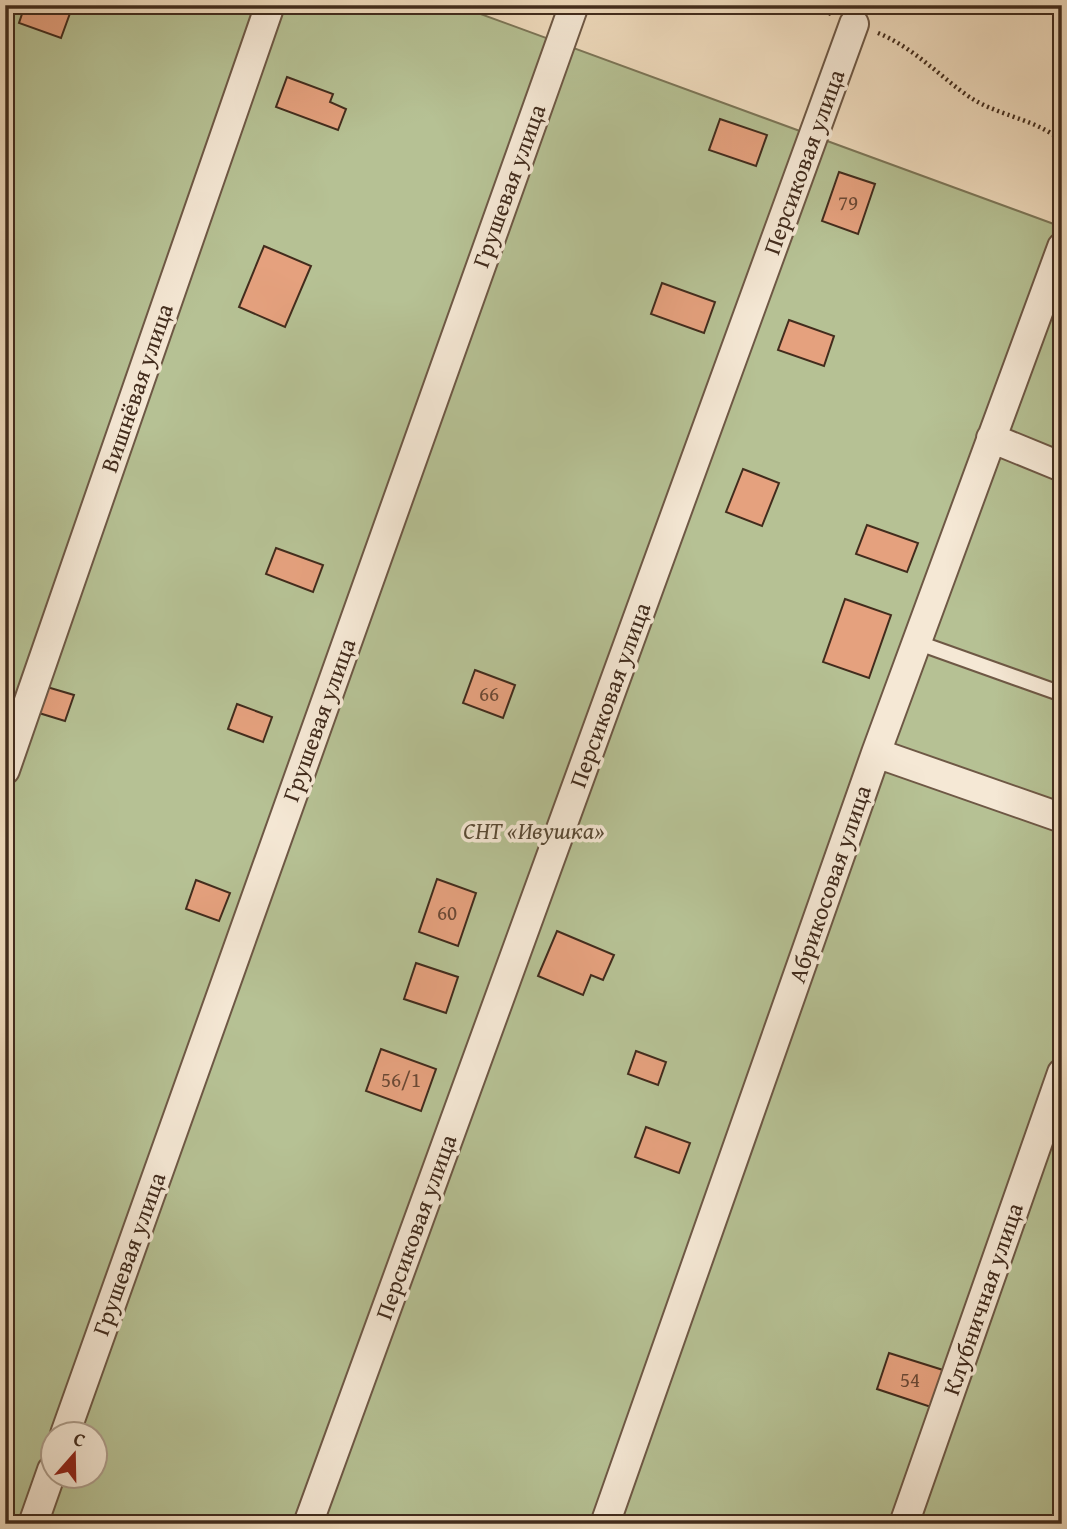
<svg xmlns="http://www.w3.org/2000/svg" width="1067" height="1529" font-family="'Gentium Book Plus',serif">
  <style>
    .green { fill: #b6c194; stroke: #7c7658; stroke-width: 2; fill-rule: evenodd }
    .building { fill: #e5a17e; stroke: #422c1d; stroke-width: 2 }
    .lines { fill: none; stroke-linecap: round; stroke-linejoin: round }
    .service-casing { stroke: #6e5845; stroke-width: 18 }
    .minor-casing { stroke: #6e5845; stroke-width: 32 }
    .path { stroke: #422c1d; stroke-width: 4.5; stroke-dasharray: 2 3.5; stroke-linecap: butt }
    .service { stroke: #f5e8d5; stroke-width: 14 }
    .minor { stroke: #f5e8d5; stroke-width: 28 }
    .labels { text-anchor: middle; stroke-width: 7; stroke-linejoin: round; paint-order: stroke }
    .number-label { font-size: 21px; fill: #6b4935 }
    .street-label { font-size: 24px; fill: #422c1d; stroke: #f5e8d5 }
    .park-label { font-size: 24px; font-style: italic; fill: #594a35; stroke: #f5e8d5 }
  </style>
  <rect width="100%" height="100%" fill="#f0dcbe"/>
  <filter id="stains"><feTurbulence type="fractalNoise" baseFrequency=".00286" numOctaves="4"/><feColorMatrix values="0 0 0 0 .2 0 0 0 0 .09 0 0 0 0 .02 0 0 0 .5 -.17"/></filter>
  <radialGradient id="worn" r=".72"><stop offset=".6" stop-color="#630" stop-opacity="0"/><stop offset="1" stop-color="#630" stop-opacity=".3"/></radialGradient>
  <!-- green -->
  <path class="green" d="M5,5h451l606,222v1297h-1057zM52,1434h42v42h-42z"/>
  <!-- building -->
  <path class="building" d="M25,5h48l-12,33 -42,-15z
    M287,77l46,17 -3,8 16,7 -8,21 -62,-23z
    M720,119l47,16 -11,31 -47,-16z
    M839,172l36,12 -17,50 -36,-13z
    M264,246l47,20 -26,61 -46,-20z
    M662,283l53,19 -11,31 -53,-19z
    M789,320l45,16 -10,30 -46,-16z
    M743,469l36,14 -17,43 -36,-14z
    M867,525l51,18 -11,29 -51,-18z
    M276,548l47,17 -10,27 -47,-18z
    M845,599l46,16 -22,63 -46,-16z
    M475,670l40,15 -12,33 -40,-15z
    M47,687l27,8 -9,26 -26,-8z
    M237,704l35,13 -9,25 -35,-13z
    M437,879l39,14 -18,53 -39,-14z
    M196,880l34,13 -11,28 -33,-12z
    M557,931l57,24 -11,25 -12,-5 -8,20 -45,-19z
    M416,963l42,14 -12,36 -42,-14z
    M381,1049l55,20 -15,42 -55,-20z
    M636,1051l30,11 -8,23 -30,-11z
    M646,1127l44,16 -11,30 -44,-16z
    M889,1353l54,17 -12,37 -54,-18z"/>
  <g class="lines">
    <defs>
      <path id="service" d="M916,642l146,52"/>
      <path id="minor" d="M991,438l71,29
        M876,753l186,65
        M5,770l265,-765
        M65,1434l509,-1429
        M33,1524l19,-54
        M308,1524l546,-1500
        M605,1524l271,-771 186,-506
        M904,1524l158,-451"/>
    </defs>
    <!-- service casing -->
    <use href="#service" class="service-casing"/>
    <!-- minor casing -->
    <use href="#minor" class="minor-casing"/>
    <!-- path -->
    <path class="path" d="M809,5l22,9
      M878,33c36,15 59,41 90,63 29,20 66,22 94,45"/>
    <!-- service -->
    <use href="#service" class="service"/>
    <!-- minor -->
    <use href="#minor" class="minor"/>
  </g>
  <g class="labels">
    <!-- number labels -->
    <g class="number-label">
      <text x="848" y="210">79</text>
      <text x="489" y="701">66</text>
      <text x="447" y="920">60</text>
      <text x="401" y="1087">56/1</text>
      <text x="910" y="1387">54</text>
    </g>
    <!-- street labels -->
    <g class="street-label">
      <text transform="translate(804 162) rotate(-70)" y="8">Персиковая улица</text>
      <text transform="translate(509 186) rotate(-70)" y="8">Грушевая улица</text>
      <text transform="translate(137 388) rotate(-71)" y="8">Вишнёвая улица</text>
      <text transform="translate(610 695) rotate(-70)" y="8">Персиковая улица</text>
      <text transform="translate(319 720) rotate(-70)" y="8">Грушевая улица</text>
      <text transform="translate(830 884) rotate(-71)" y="8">Абрикосовая улица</text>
      <text transform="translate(416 1227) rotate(-70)" y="8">Персиковая улица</text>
      <text transform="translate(129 1254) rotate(-70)" y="8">Грушевая улица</text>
      <text transform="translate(983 1299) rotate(-71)" y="8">Клубничная улица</text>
    </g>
    <!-- park labels -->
    <g class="park-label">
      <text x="534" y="839">СНТ «Ивушка»</text>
    </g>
  </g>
  <!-- margin -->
  <rect width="1067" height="1529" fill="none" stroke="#f0dcbe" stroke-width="28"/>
  <rect x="7" y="7" width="1053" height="1515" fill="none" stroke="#422c1d" stroke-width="3.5"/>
  <rect x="14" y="14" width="1039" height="1501" fill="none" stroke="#422c1d" stroke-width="2"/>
  <!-- north arrow -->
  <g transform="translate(74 1455) rotate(20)"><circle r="33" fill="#f5e8d5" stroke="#ad9d8b" stroke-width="2"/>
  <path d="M0-5L12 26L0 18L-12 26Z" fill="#8f2418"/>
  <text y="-10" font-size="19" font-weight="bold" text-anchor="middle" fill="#422c1d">С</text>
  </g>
  <rect width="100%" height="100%" filter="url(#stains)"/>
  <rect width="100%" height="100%" fill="url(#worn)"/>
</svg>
